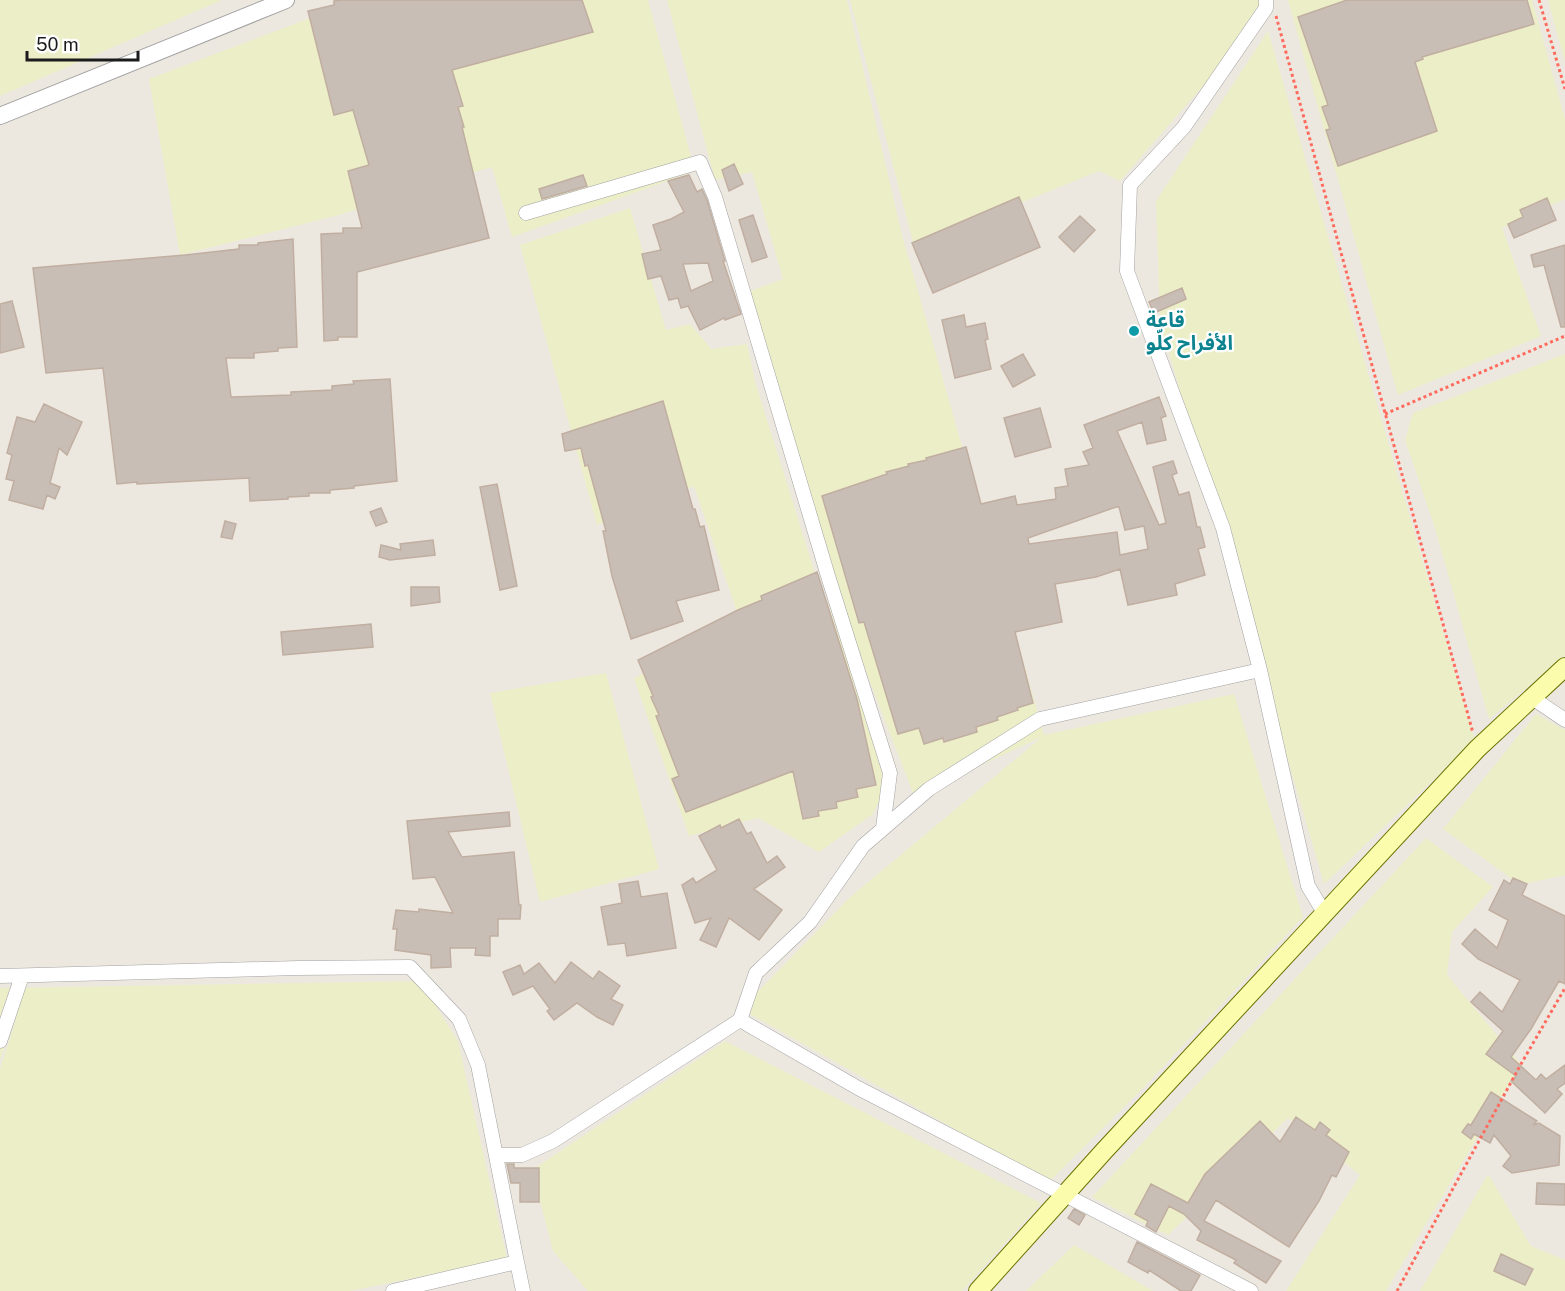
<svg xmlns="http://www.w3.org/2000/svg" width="1565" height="1291" font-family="'Public Sans','Noto Sans Arabic',sans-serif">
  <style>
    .farmland { fill: #eceec8 }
    .building { fill: #c9beb5; stroke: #c0aea1; stroke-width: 1.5; fill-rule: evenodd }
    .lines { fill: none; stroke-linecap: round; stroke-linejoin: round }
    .minor-casing { stroke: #a2a2a2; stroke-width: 15 }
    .tertiary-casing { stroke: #a2a2a2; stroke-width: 18 }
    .secondary-casing { stroke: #697300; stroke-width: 20 }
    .path { stroke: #ff6b5e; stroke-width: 3; stroke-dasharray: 3 3; stroke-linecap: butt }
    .minor { stroke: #fff; stroke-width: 14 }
    .tertiary { stroke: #fff; stroke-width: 16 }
    .secondary { stroke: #fbfdad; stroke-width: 18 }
    .culture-dot { fill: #0f9aa8; stroke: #fff; stroke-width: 2 }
    .labels { text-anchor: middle; stroke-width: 4.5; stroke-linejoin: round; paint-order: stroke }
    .culture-label { font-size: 20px; font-weight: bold; fill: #0d838f; stroke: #fff; text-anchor: start }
  </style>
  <rect width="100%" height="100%" fill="#ede8df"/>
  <!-- farmland -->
  <path class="farmland" d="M0,0h222l-222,96z
    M358,0h290l47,171 -183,66 -20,-70 -153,48 -159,40 -31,-176z
    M667,0h180l55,235 142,500 190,-41 69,223 -160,171 -94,94 -308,-173 108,-111 193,-161 -128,59 -111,-288 -58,-215 38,-14 -31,-107 -37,8z
    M850,0h413l-13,32 -130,149 -21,-10 -185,75z
    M1288,0h244l33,119v80l-63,29 39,108 -143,59z
    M1548,0h17v62z
    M1268,31l207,709 -151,144 -164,-562 -4,-121z
    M630,208l36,122 24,-6 21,25 36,-5 9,41 60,191 -77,42 -45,-132 -97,39 -77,-280z
    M1565,354v302l-76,63 -55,-194 -29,-85 8,-27z
    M822,587l68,191 -17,36 -54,38 -61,-34 -69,18 -55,-158z
    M606,673l53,196 -119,33 -50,-209z
    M1536,714l29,16v145l-45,10 -77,-56z
    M1426,838l67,49 -41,45 -5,43 74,89 -135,227h-100l74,-116 -72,-57 -120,117 -76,-38z
    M420,981l38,60 49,218 -157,32h-350v-222l19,-59 -19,50v-72z
    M725,1041l316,162 -79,88h-374l-35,-40 -21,-81z
    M1488,1174l43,72 34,14v31h-145z
    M1074,1245l79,46h-127z"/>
  <!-- building -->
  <path class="building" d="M342,0h240l11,32 -141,38 11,36 -5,1 6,20h-2l27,111 -132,34v65h-19v3l-14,1 -3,-107 22,-1v-5h19l-14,-57 21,-6 -16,-55 -19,5 -26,-104 26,-6v-4z
    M1347,0h180l7,24 -112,33 1,2 -8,3 22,69 -99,35 -12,-36 4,-1 -8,-22 6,-2 -30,-88z
    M734,164l9,20 -14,7 -7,-21z
    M583,175l4,11 -45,13 -3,-10z
    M689,175l8,17 5,-3 5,11 18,61h-2l18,53 -16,6 -1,-2 -24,12 -12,-24 -7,2 -3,-10 -9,2 -8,-24 -13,3 -6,-25 19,-4 -8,-25 18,-6 13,-7 -16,-31zM708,263l5,18 -22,10 -8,-27z
    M1019,197l21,50 -107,46 -21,-50z
    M1547,198l9,22 -42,18 -6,-14 15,-7 -3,-7z
    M753,215l14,42 -15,5 -13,-42z
    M1080,216l15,14 -21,22 -15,-15z
    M293,239l4,108 -19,1v3l-24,2v5h-28l5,39 60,-2v-3l41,-2v-4l22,-2 -1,-3 37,-2 7,102 -43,5v2l-24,2v3h-21v3l-21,1v2l-38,2 -1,-23 -112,6v-2l-20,2 -14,-116 -57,5 -13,-105 152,-13 54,-6v-4h19v-2z
    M1565,245v82h-4l-17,-62 -10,2 -3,-12z
    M1182,288l4,11 -32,14 -5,-11z
    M12,301l12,46 -24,6v-49z
    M964,315l2,12 19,-4 3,16 -3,1 6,29 -36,9 -13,-58z
    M1023,354l12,21 -22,12 -12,-21z
    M1159,397l7,19 -5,2 5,22 -19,4 -5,-22 -25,9 42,94 7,-2 -13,-56 20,-6 4,12 -5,2 7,20 10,-3 8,35h3l5,20 -7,2 7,26 -30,9 2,11 -49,10 -8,-36 -24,8 -41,7 7,38 -47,10 18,71 -16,5 1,2 -21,7 1,3 -22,7 1,5 -33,10 -1,-4 -19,6 -5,-16 -21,6 -34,-112 -5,1 -37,-127 65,-22 -1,-2 23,-6 -1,-2 19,-4 -1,-2 40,-11 15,57 34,-8 2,9 39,-6 -1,-11 13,-2 -3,-17 24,-4 -6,-13 10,-4 -9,-23zM1116,507h3l6,23 19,-4 4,23 -28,6 -3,-23 -88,12 -1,-6z
    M663,401l30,108h2l5,18 4,-1 15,64 -43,11 7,20 -52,18 -19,-63 -9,-45h3l-18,-66 -3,1 -4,-18 -16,3 -3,-17z
    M44,404l38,18 -15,33 -8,-7 -9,35 10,4 -5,12 -8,-4 -4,14 -34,-9 5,-19 -8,-2 6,-24 -5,-2 10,-36 18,5z
    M1040,408l11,39 -36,10 -11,-39z
    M497,484l20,102 -17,4 -20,-103z
    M381,508l6,14 -11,4 -6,-14z
    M225,521l11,3 -4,15 -11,-2z
    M433,540l2,15 -45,5 -11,-3 2,-12 20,5 -1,-6z
    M817,572l40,127 19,86 -20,4 2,8 -22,5 1,6 -19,3 1,5 -16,3 -10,-48 -107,41 -14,-33 7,-3 -23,-60 3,-1 -8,-18 2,-1 -15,-36 100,-50 24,-10 -1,-4z
    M411,587h28l1,15 -29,4z
    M371,624l2,23 -90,8 -2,-23z
    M509,812l1,14 -62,6 14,25 52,-5 5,53h2l-1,14h-22v17h-8v20l-15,-1 1,-7h-26l1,19 -20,1v-13l-36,-5 2,-21h-4l3,-19 23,2v-3l34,4 -18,-36 -22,2 -6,-58z
    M739,819l8,15 4,-2 16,31 10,-7 8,11 -31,22 28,21 -23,30 -30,-22 -13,29 -16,-7 11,-22 -16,5 -13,-38 11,-7 3,5 21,-13 -18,-34 21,-11 1,3z
    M1513,878l14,6 -5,11 43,21v68l-6,-3 -28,48 -20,28 25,23 5,-6 5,5 19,-14v18l-8,6 5,5 -17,19 -34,-32 5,-5 -30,-22 17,-23 -32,-29 9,-10 22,20 18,-32 -42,-21 -16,-15 13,-15 22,19 11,-28 -19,-10 15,-30 6,4z
    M638,881l3,16 26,-4 9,55 -49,8 -2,-13 -17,2 -7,-38 21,-4 -3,-19z
    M571,962l22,17 6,-8 21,15 -9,13 12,6 -10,20 -16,-8 -20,-14 -23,17 -7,-9 3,-2 -17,-23 -20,9 -10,-23 17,-7 4,9 15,-11 16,20z
    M1491,1092l46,29 -4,4 6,-2 21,13 -1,29 -47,8 -9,-7 8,-10 -17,-21 -4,8 -16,-9 -3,5 -9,-7 6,-8 3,1z
    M1296,1117l19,13 5,-8 10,8 -4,5 23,17 -13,25 -4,-2 -13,26 -30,46 -73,-47 -12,21 77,40 -15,22 -32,-20 2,-3 -39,-20 4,-9 -17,-17 -15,-8 -13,26 -10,-6 2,-5 -13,-7 16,-30 37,19 17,-29 55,-53 20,21z
    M507,1164h7v4h25v34h-19v-19h-9z
    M1537,1183l28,1v21l-29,-1z
    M1074,1209l11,6 -6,10 -11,-7z
    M1137,1242l63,33 -9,16h-10l-32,-21 -1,3 -20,-11z
    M1501,1254l32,15 -8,16 -31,-14z"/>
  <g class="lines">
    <defs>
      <path id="minor" d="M1266,0v8l-82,119 -54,58 -3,86 96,257 37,142 48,216 17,28
        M526,213l174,-51 15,35 113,379 62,197 -7,55
        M1531,697l34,23
        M0,976l298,-8 112,-1 49,52 19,46 39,197
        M0,1041l22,-65
        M496,1155h26l31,-14 187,-121
        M393,1291l124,-29 6,29
        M1251,1291l-393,-203 -118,-68 16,-47 54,-51 53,-76 66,-57 111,-70 220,-49"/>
      <path id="tertiary" d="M0,116l286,-116"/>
      <path id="secondary" d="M978,1291l126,-140 373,-402 88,-82"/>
    </defs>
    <!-- minor casing -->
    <use href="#minor" class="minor-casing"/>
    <!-- tertiary casing -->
    <use href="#tertiary" class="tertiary-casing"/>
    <!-- secondary casing -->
    <use href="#secondary" class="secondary-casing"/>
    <!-- path -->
    <path class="path" d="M1539,0l26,89
      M1276,16l197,717
      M1385,414l180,-78
      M1397,1291l124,-227 44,-76"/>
    <!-- minor -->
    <use href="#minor" class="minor"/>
    <!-- tertiary -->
    <use href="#tertiary" class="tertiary"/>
    <!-- secondary -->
    <use href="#secondary" class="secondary"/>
  </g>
  <!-- markers -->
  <circle class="culture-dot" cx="1134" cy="331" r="6"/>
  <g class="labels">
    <!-- culture labels -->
    <g class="culture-label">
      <text x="1146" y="327">قاعة<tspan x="1146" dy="23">الأفراح كلّو</tspan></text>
    </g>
  </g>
  <!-- scale -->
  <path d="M27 51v9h111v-9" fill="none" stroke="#1b1b1b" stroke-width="3"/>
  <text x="36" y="51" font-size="18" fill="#1b1b1b" stroke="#ffffff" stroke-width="4.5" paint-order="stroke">50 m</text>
</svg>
